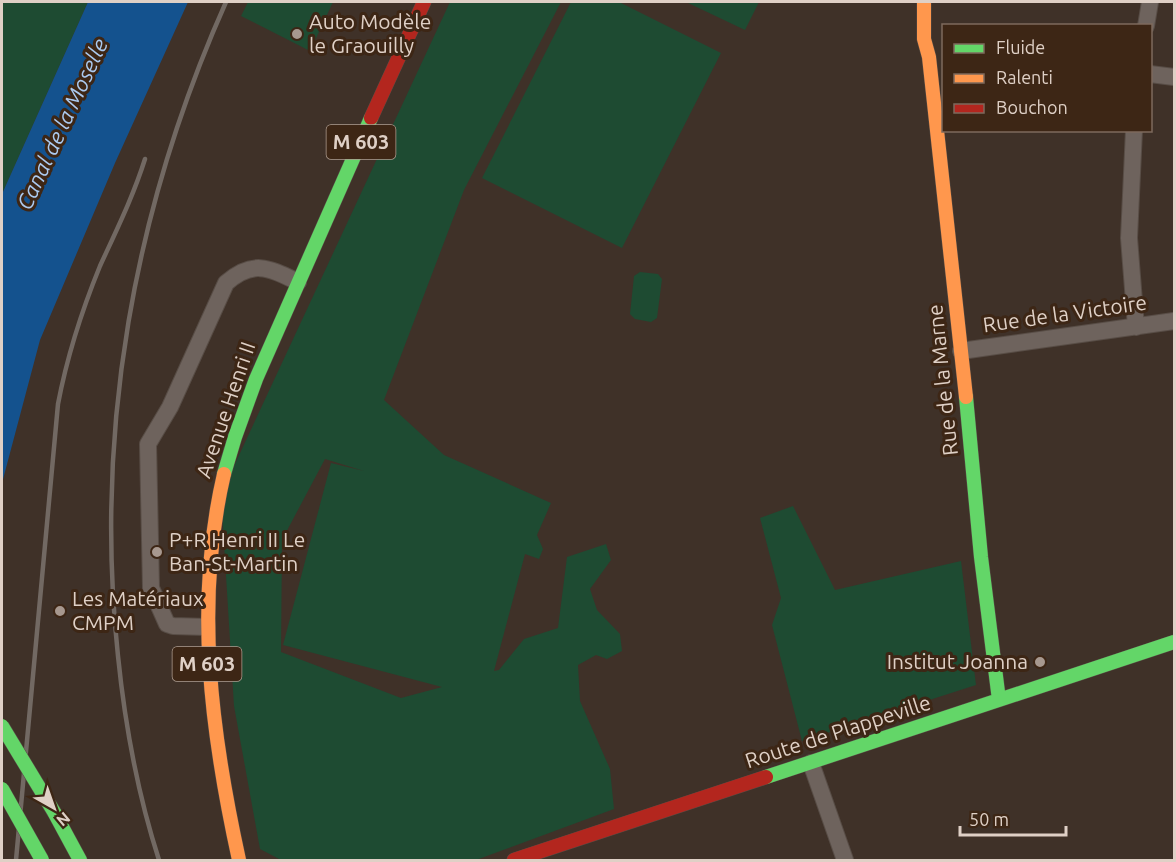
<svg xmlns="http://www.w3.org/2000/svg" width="1176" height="862" font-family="Ubuntu,sans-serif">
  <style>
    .green { fill: #1e4b32; fill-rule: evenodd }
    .water { fill: #14528e }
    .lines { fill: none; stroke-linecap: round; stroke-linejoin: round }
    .street-casing { stroke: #584d46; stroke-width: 18 }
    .fast-casing { stroke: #584d46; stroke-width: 15 }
    .slow-casing { stroke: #584d46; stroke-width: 15 }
    .jam-casing { stroke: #584d46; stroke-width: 15 }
    .street { stroke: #6e635d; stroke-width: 16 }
    .fast { stroke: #63d668; stroke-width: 14 }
    .slow { stroke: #ff974d; stroke-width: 14 }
    .jam { stroke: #b3261e; stroke-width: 14 }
    .rail { stroke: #726963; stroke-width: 4.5 }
    .fast-bridge-casing { stroke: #584d46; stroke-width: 15; stroke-linecap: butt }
    .fast-bridge { stroke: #63d668; stroke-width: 14 }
    .poi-dot { fill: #a7988f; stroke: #3d2615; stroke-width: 2 }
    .labels { text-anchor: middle; stroke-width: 6; stroke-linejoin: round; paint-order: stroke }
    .shield { fill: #3d2615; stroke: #ae9d91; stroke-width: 1.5 }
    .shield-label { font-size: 20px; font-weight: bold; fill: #dfd0c6 }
    .poi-label { font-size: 21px; fill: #dfd0c6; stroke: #3d2615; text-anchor: start }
    .street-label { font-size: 21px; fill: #dfd0c6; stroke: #3d2615 }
    .water-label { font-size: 22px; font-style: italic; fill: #abcaf0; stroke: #3d2615 }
  </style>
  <rect width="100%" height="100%" fill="#3f3128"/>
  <!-- green -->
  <path class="green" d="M2,2h86l-86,192z
    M248,2h85l-23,49 -69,-35z
    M450,2h111l-97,188 -80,210 60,55 107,48 -14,32 6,14 -4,10 -14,-5 -31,117 5,-1 25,-31 34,-11 9,-71 39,-13 5,16 -21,29 7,21 23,24 2,17 -15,8 -11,-4 -18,10 2,36 30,68 4,40 -138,51h-195l-21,-11 -26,-143 -13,-212zM325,459l39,12 -33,-8 -48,182 159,42 -41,11 -120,-46 1,-112z
    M571,2h48l102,51 -99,195 -140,-70z
    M686,2h73l-14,28z
    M640,272l18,2 4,5 -5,39 -6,4 -16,-3 -5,-5 4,-38z
    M793,506l42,84 126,-29 15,124 -174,56 -30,-116 9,-27 -21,-80z"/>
  <!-- water -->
  <path class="water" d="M88,2h100l-73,161 -75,177 -38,143v-289z"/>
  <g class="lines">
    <defs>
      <path id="street" d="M1146,26l4,-24
        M1150,74l24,3
        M1134,130l-5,108 7,89
        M961,351l213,-30
        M207,627l-34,-1 -6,-2 -16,-36 -3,-144 22,-37 56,-124c27,-24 43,-15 72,-1
        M811,763l34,97"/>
      <path id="fast" d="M966,397l15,160 18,143
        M224,474l11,-37 21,-58 115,-261
        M766,777l408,-135
        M54,812l26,48"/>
      <path id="slow" d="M924,2v37l5,18 37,340
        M224,474c-30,129 -13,258 15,386"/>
      <path id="jam" d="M371,118l53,-116
        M514,860l252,-83"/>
    </defs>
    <!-- street casing -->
    <use href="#street" class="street-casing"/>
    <!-- fast casing -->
    <use href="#fast" class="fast-casing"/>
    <!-- slow casing -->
    <use href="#slow" class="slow-casing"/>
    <!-- jam casing -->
    <use href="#jam" class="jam-casing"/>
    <!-- street -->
    <use href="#street" class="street"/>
    <!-- fast -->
    <use href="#fast" class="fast"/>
    <!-- slow -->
    <use href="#slow" class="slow"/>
    <!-- jam -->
    <use href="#jam" class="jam"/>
    <!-- rail -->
    <path class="rail" d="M16,860l42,-456c9,-47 24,-94 42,-138 16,-35 33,-69 45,-107
      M159,860c-21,-65 -34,-135 -41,-204 -24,-225 16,-448 108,-654"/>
    <defs>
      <path id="fast-bridge" d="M2,726l52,86
        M2,789l40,71"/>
    </defs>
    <!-- fast-bridge casing -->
    <use href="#fast-bridge" class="fast-bridge-casing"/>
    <!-- fast-bridge -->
    <use href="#fast-bridge" class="fast-bridge"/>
  </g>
  <!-- markers -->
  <g class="poi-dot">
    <circle cx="297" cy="34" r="6"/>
    <circle cx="157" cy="552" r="6"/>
    <circle cx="60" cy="611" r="6"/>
    <circle cx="1040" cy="662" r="6"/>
  </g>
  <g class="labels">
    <!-- shield labels -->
    <g class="shield">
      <rect x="326.5" y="125" width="69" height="34" rx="4.5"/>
      <rect x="172.5" y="647" width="69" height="34" rx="4.5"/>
    </g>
    <g class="shield-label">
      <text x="361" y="149">M 603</text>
      <text x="207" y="671">M 603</text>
    </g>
    <!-- poi labels -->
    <g class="poi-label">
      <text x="309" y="29">Auto Modèle<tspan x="309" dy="24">le Graouilly</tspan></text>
      <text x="169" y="547">P+R Henri II Le<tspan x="169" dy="24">Ban-St-Martin</tspan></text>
      <text x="72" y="606">Les Matériaux<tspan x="72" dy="24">CMPM</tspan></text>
      <text x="1028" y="669" text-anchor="end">Institut Joanna</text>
    </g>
    <!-- street labels -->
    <g class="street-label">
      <text transform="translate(1065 314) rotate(-8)" y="7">Rue de la Victoire</text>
      <text transform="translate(943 380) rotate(-96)" y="7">Rue de la Marne</text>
      <text transform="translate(226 410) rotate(-71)" y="7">Avenue Henri II</text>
      <text transform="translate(838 732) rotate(-18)" y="7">Route de Plappeville</text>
    </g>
    <!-- water labels -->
    <g class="water-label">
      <text transform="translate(62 124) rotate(-65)" y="8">Canal de la Moselle</text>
    </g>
  </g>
  <!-- border -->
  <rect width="1176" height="862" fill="none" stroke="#dfd0c6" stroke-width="6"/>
  <!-- legend -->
  <rect x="942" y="24" width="210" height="108" fill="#3d2615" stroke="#7e6a5c" stroke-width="1.5"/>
  <rect x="954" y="44" width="30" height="9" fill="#63d668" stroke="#7e6a5c" stroke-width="1.5"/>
  <text x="996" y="54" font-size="18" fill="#dfd0c6">Fluide</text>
  <rect x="954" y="74" width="30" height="9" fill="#ff974d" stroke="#7e6a5c" stroke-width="1.5"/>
  <text x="996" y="84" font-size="18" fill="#dfd0c6">Ralenti</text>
  <rect x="954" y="104" width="30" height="9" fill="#b3261e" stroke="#7e6a5c" stroke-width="1.5"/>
  <text x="996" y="114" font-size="18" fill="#dfd0c6">Bouchon</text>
  <!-- north arrow -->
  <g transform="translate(54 808) rotate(140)" stroke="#3d2615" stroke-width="4.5" paint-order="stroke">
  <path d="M0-4.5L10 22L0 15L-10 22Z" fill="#dfd0c6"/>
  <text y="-9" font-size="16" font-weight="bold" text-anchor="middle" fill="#dfd0c6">N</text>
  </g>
  <!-- scale -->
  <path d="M960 826v9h106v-9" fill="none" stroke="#dfd0c6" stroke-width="3"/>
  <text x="969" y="826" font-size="18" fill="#dfd0c6" stroke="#3d2615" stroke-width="4.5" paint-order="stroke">50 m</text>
</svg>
